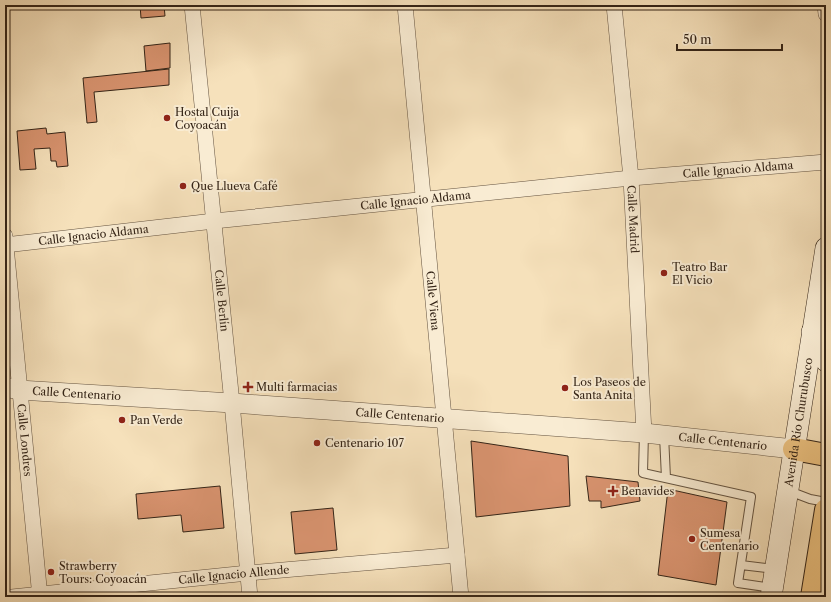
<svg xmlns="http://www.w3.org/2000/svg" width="831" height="602" font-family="'Libre Caslon Text',serif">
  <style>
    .building { fill: #d8936f; stroke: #342417 }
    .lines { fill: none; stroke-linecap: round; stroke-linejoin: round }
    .service-casing { stroke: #645340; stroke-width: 10 }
    .minor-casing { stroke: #645340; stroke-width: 16 }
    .tertiary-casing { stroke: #645340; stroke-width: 20 }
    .secondary-casing { stroke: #342417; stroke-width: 22 }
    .primary-casing { stroke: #342417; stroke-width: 24 }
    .motorway-casing { stroke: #342417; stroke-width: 24 }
    .service { stroke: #f9ecd3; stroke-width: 8 }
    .minor { stroke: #f9ecd3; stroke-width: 15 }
    .tertiary { stroke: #f9ecd3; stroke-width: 19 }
    .secondary { stroke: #f9ecd3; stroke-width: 21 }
    .primary { stroke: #ebc07e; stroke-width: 22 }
    .motorway { stroke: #ebc07e; stroke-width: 22 }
    .poi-dot { fill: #8f2418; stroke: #f9ecd3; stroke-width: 1.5 }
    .labels { text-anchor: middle; stroke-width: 4; stroke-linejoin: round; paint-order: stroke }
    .poi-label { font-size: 11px; fill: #342417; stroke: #f9ecd3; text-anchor: start }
    .street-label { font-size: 11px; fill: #342417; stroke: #f9ecd3 }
  </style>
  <rect width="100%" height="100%" fill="#f6e1bb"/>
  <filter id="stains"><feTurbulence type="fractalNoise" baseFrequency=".005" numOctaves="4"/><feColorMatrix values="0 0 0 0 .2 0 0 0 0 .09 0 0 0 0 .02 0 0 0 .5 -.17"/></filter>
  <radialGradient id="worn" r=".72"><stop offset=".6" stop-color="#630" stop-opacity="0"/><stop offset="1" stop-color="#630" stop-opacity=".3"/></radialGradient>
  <!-- building -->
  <path class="building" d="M140,5h24l1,11 -24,2z
    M170,43v25l-24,3 -2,-25z
    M169,69v16l-75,7 3,30 -10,1 -4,-45z
    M46,128l1,6 18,-2 3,34 -11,1 -1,-6h-5l-1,-13 -16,1 2,20 -16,1 -3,-39z
    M471,441l97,15 2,50 -94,11z
    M586,476l52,6 2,19 -39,7v-7h-12z
    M220,486l4,42 -41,4 -2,-17 -43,4 -2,-25z
    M668,489l59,13 -11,83 -58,-10z
    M333,508l4,42 -42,4 -4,-42z"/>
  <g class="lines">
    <defs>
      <path id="service" d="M644,433l-1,40 108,24 -13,86 34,5
        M664,435l2,43
        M789,491l21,8 16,3
        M741,565l34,4"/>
      <g id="minor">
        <path id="s1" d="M192,5l40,398 18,194"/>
        <path id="s2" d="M405,5l56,592"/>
        <path id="s3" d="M614,5l17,173 13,255"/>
        <path d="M825,5l1,9"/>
        <path id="s4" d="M5,236l35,361"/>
        <path id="s5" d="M5,245l209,-24 417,-43 195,-16"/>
        <path id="s6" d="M12,597l236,-24 209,-18"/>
      </g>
      <g id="tertiary">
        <path id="s7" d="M5,387l14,3 213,13 412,30 150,16"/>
      </g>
      <g id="secondary">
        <path d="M812,332l14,29"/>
        <path id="s8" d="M771,597l55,-349"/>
      </g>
      <path id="primary" d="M794,449l32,6"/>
      <path id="motorway" d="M812,597l14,-87"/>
    </defs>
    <!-- service casing -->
    <use href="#service" class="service-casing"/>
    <!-- minor casing -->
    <use href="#minor" class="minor-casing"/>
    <!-- tertiary casing -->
    <use href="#tertiary" class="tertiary-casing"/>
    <!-- secondary casing -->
    <use href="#secondary" class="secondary-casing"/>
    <!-- primary casing -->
    <use href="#primary" class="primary-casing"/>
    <!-- motorway casing -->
    <use href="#motorway" class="motorway-casing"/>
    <!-- service -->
    <use href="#service" class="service"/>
    <!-- minor -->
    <use href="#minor" class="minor"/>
    <!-- tertiary -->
    <use href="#tertiary" class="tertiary"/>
    <!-- secondary -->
    <use href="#secondary" class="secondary"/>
    <!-- primary -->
    <use href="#primary" class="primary"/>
    <!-- motorway -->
    <use href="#motorway" class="motorway"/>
  </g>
  <!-- markers -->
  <g class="poi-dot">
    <circle cx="167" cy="118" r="4"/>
    <circle cx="183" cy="186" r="4"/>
    <circle cx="664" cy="273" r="4"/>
    <path d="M246 381h4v4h4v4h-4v4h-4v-4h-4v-4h4z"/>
    <circle cx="565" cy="388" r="4"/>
    <circle cx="122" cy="420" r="4"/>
    <circle cx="317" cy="443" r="4"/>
    <path d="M611 485h4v4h4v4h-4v4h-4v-4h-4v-4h4z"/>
    <circle cx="692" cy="539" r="4"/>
    <circle cx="51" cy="572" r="4"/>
  </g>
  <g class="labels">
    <!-- poi labels -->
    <g class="poi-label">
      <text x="175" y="116">Hostal Cuija<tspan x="175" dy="13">Coyoacán</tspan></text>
      <text x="191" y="190">Que Llueva Café</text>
      <text x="672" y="271">Teatro Bar<tspan x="672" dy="13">El Vicio</tspan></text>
      <text x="573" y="386">Los Paseos de<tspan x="573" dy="13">Santa Anita</tspan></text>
      <text x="256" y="391">Multi farmacias</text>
      <text x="130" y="424">Pan Verde</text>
      <text x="325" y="447">Centenario 107</text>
      <text x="621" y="495">Benavides</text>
      <text x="700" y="537">Sumesa<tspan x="700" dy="13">Centenario</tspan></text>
      <text x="59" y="570">Strawberry<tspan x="59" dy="13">Tours: Coyoacán</tspan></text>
    </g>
    <!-- street labels -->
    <g class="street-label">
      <text dy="4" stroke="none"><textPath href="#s5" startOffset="737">Calle Ignacio Aldama</textPath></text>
      <text dy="4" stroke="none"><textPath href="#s5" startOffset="413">Calle Ignacio Aldama</textPath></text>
      <text dy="4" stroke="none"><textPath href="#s3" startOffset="215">Calle Madrid</textPath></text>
      <text dy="4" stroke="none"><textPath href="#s5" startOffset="89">Calle Ignacio Aldama</textPath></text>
      <text dy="4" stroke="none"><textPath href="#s1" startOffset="297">Calle Berlín</textPath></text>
      <text dy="4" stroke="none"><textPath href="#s2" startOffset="297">Calle Viena</textPath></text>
      <text dy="4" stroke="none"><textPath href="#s7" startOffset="72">Calle Centenario</textPath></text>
      <text dy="4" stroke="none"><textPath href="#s7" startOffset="396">Calle Centenario</textPath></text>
      <text dy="4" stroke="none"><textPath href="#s8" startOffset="177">Avenida Río Churubusco</textPath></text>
      <text dy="4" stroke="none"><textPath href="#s4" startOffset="205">Calle Londres</textPath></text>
      <text dy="4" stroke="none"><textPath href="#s7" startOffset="720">Calle Centenario</textPath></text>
      <text dy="4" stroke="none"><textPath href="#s6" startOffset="223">Calle Ignacio Allende</textPath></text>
    </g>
  </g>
  <!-- margin -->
  <rect width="831" height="602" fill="none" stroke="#f6e1bb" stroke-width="20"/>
  <rect x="6" y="6" width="819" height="590" fill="none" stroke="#342417" stroke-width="2"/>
  <rect x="10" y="10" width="811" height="582" fill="none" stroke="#342417"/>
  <!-- scale -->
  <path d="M677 44v6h105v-6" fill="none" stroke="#342417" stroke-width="2"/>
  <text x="683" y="44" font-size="12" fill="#342417" stroke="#f9ecd3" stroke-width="3" paint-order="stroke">50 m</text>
  <rect width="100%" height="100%" filter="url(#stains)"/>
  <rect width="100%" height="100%" fill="url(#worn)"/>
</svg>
